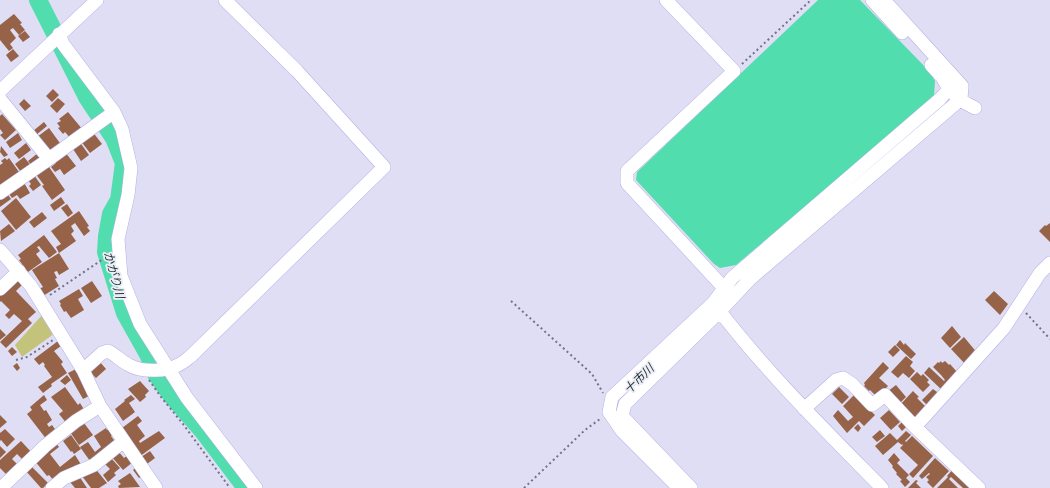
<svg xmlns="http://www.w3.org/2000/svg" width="1050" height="488" font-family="Ubuntu,'Noto Sans JP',sans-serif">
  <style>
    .green { fill: #c4c37c }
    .water { fill: #52ddaf }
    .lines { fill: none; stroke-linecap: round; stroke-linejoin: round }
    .river { stroke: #52ddaf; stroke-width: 18 }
    .building { fill: #966348 }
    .minor-casing { stroke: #b3b0e6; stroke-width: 14 }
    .path { stroke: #737286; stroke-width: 2; stroke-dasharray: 2 3; stroke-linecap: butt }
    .minor { stroke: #fff; stroke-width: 13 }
    .labels { text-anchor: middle; stroke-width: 3.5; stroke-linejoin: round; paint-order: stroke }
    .water-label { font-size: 12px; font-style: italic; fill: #1f362d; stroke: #ededf9 }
  </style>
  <rect width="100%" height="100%" fill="#dfdef5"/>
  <!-- green -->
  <path class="green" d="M43,314l11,19 -3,3 -29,21 -7,-12z"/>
  <!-- water -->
  <path class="water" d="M818,0h42l70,72 5,9 -1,16 -198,168 -16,3 -6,-4 -78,-84 1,-8z"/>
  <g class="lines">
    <!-- river -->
    <path class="river" d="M38,0l49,97 27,41 10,25 -5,37 -8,14 -4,22 -1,16 19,61 23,41 8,20 16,22 31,35 43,57"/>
  </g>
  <!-- building -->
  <path class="building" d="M14,14l8,9 -2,1 5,6 -6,5 -6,-7 -3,2 6,8 -6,6 3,4 -4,3 -9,-11v-15z
    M25,31l5,6 -7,5 -5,-6z
    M13,49l6,7 -8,6 -5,-7z
    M53,89l6,6 -7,7 -6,-6z
    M58,98l7,6 -8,9 -7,-7z
    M24,99l7,7 -6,5 -6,-7z
    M68,112l15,18 -12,9 -6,-7 -2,2 -5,-6 2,-1 -3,-4 4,-2 -2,-2z
    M2,114l14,16 -11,10 -5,-5 3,-2 -3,-4v-13z
    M44,122l3,4 -11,9 -3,-4z
    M49,128l13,18 -12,9 -13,-18z
    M92,131l10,13 -12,9 -10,-13z
    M18,133l4,7 -12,8 -4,-6z
    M79,141l10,14 -8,6 -10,-15z
    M26,143l5,7 -12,9 -5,-6z
    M1,146l7,9 -4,2 -4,-5z
    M65,152l11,14 -12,9 -4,-6 -5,3 -4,-5 5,-4 -2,-3z
    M38,153l4,5 -8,10 -6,-7z
    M24,157l9,11 -10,7 -8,-11z
    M5,158l2,2 2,-2 10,14 -19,14v-21l3,-2 -2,-2z
    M45,166l1,3 3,-2 16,23 -13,10 -10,-14 2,-1 -9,-12z
    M34,175l7,10 -8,6 -4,-5 2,-2 -3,-4z
    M23,181l7,12 -10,6 -3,-4 -5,3 -5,-7z
    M6,192l5,7 -11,8v-11z
    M61,197l4,6 -11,8 -4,-6z
    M16,198l15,19 -15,13 -15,-19z
    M67,204l6,9 -5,4 -7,-9z
    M79,211l10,15 -2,1 3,4 -6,5 -9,-13 -4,3 3,5 -3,3 5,7 -17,12 -3,-6 5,-3 -10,-13z
    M42,212l5,6 -13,10 -5,-6z
    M1050,223v19l-11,-11 6,-6 1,1z
    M9,224l6,7 -14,10 -1,-10z
    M44,235l13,17 -8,6 -10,-12 -2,1 3,4 -4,3 6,8 -14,10 -9,-12 2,-1 -3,-4z
    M59,253l10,16 -10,6 -2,-4 -3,1 3,6 -2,1 4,7 -16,10 -4,-7 4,-2 -11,-17z
    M19,277l5,6 -8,8 20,21 -8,7 4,4 -26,25 -6,-6 22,-21 -8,-7 -5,5 -4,-4 5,-5 -9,-9 -1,1v-7z
    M92,281l10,15 -11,7 -10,-15z
    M79,289l4,7 -5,3 6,11 -13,8 -5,-7 -2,1 -4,-7 1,-1 -2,-3z
    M994,291l14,13 -8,11 -15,-15z
    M952,326l9,11 -11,11 -9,-10z
    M0,329l6,6 -6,5z
    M964,337l14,17 -12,11 -15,-16z
    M900,340l4,5 1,-2 11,11 -5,5 -15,-14z
    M58,341l3,5 -7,5 9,11 -2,2 6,9 -16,11 1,2 -9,7 -5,-6 14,-10 -8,-11 1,-1 -2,-3 -4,3 -5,-6z
    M895,345l5,5 -7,7 -5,-5z
    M12,347l5,5 -5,4 -4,-5z
    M906,356l7,6 -3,4 5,5 -6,7 -6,-5 -5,5 -7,-6z
    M941,361l1,2 3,-2 4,4 1,-1 7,8 -14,19 -19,-18 5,-6 15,14 1,-1 -4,-5 -8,-8 5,-5 1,1z
    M100,362l6,7 -10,9 -6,-6z
    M883,362l6,6 -10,10 9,8 -11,11 -7,-7 -1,1 -5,-5 1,-1 -1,-2z
    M17,363l3,5 -3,3 -4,-5z
    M76,369l15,26 -8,4 -15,-26z
    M917,372l4,4 2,-2 6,6 -2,2 3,3 -7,7 -13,-13z
    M67,375l4,5 -6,5 -5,-4z
    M140,381l9,10 -4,4 1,2 -6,5 -12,-13z
    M896,385l10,12 -8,8 -11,-13z
    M65,387l13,18 2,-2 5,8 -18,13 -8,-10 4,-3 -12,-14z
    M839,387l10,10 -7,7 -10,-10z
    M933,389l8,6 -26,26 -16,-15 14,-15 6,6 -2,1 9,9 1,-2 -5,-5z
    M44,395l3,5 -7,5 4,6 2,-1 6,10 -5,4 2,3 3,-2 5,7 -10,8 -20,-26 5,-4 -2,-3z
    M131,395l4,4 -6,4 6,9 -12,9 -8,-12 10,-8 -1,-1z
    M854,395l21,20 -11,11 -5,-5 -12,12 -14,-17 5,-6 10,11 5,-4 -10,-11z
    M889,410l11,12 -9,8 -11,-12z
    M0,415l7,7 -7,6z
    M138,416l4,5 -5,4 8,11 -6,5 1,2 19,-12 6,7 -26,19 -6,-8 3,-2 -14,-19z
    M904,420l5,4 -7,7 -4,-5z
    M84,423l9,12 -14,10 -9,-13z
    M858,424l3,4 -3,4 -4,-4z
    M106,428l1,2 2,-1 4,5 -2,2 5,7 -26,18 -10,-14 8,-5 7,10 6,-5 -7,-11z
    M5,429l10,10 -8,8 -6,-7 -1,1v-8z
    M880,430l5,6 -8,6 -5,-5z
    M906,431l5,4 -6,6 1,1 6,-6 21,20 -20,22 -4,-4 9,-9 -18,-17 3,-3 -1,-1v1l-4,-3 -15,13 -8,-9 15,-13 7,7z
    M71,435l10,14 -7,5 -2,-3 -1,1 -8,-11z
    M21,441l12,13 -8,8 -8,-8 -5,5 8,8 -11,10 -9,-9v-8z
    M56,443l3,4 -9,7 10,13 15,-12 7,11 -3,2 -3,-3 -21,17 -6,-7 -2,1 -13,-16z
    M0,446l6,6 -6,6z
    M118,451l6,7 4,-3 5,7 -10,8 -12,-14z
    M150,451l5,7 -8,6 -6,-7z
    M894,453l6,7 -3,3 12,12 -3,3 4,4 -5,5 -5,-6 2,-1 -6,-6 1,-1 -5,-6 1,-1 -5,-6z
    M111,458l9,10 -6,5 2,2 -8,7 -5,-7 7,-6 -6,-6z
    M935,458l14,13 -16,17 -6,-6 2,-2 -3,-3 4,-3 -1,-1 -7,6 -3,-3z
    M30,465l18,18 -5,5h-2l-16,-18z
    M94,467l13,16 -8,5h-8l-9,-12z
    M136,467l7,9 -4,2 -6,-8z
    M954,468l21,20h-12l-12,-11 -2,2 9,9h-21l11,-11 -1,-1z
    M130,473l10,14 -21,1 -1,-2 3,-2 -3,-3z
    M79,476l8,12h-12l-5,-6z
    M916,480l2,1 -2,2 5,5h-13z"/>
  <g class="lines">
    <defs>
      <path id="minor" d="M666,0l68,71 -107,100v12l97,105
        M872,0l30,33
        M59,34l4,10 51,68 8,17 9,39 -3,27 -10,44 3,37 19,48 47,74 69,90
        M0,91l97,-91
        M954,94l6,6 15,8
        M0,99l49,60 -49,34
        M49,159l65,-47
        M0,250l31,36 52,84 17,36 56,82
        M0,289l19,-18
        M715,305c50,66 109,124 167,183
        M83,370l19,-17 6,-2c8,4 13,10 21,14 11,7 38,7 49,0 5,-2 9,-6 13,-9l193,-189 -87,-96 -72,-71
        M804,409l32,-29 7,-2 9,6 20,21 13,-10 30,32 64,61
        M915,427l89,-99 36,-55 10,-10
        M1,488l45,-43 30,-24 24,-15
        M52,488l12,-10 30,-13 30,-24
        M679,488l-57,-57 -13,-19 3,-15 101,-94 19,-25 208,-179 9,-10 -7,-12 -11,-12
        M691,488l-69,-72 3,-12 95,-93 30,-32 211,-180 1,-13 -78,-86"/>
    </defs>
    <!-- minor casing -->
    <use href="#minor" class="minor-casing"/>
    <!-- path -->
    <path class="path" d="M742,64l69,-64
      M50,295l59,-40
      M511,301l81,73 11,19
      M1026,313l24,26
      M16,360l11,-3 26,-17
      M149,380l12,17 22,27 47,64
      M524,488l61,-58 15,-11"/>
    <!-- minor -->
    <use href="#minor" class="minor"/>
  </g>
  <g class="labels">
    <!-- water labels -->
    <g class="water-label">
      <text transform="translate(114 275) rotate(75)" y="4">かがり川</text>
      <text transform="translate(639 379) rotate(-44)" y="4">十市川</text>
    </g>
  </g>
</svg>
